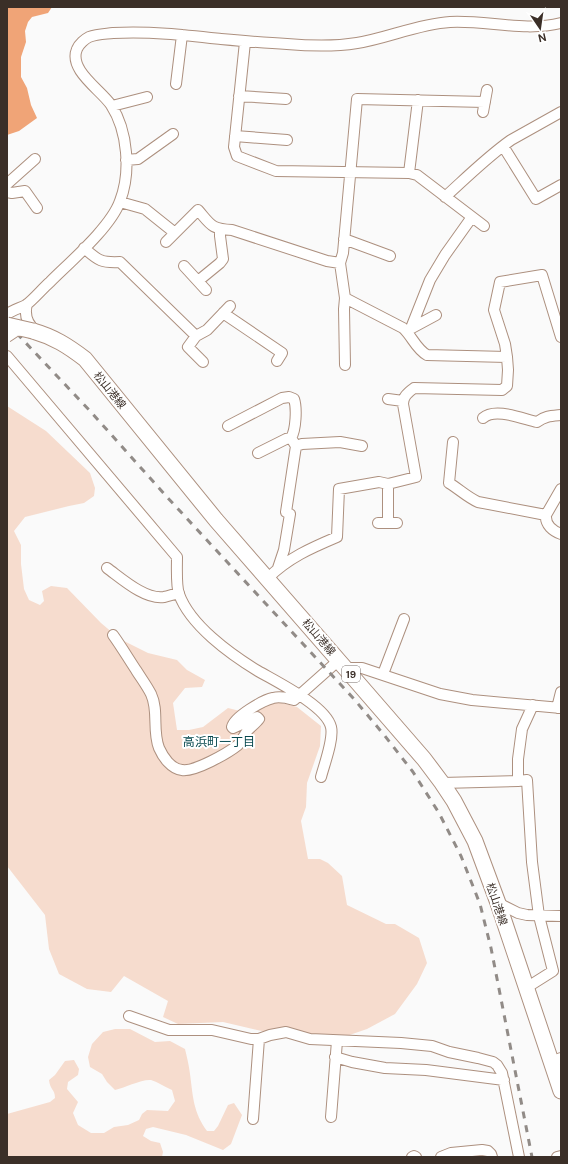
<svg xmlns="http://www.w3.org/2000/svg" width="568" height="1164" font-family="'DM Sans','Noto Sans JP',sans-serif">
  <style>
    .green { fill: #f6dcce }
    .water { fill: #f0a477 }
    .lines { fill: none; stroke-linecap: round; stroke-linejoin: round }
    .street-casing { stroke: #ad907f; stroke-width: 12 }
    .primary-casing { stroke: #ad907f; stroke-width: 17 }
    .street { stroke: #fff; stroke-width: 10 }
    .primary { stroke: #fff; stroke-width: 15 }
    .rail { stroke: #918b87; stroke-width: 3; stroke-dasharray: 7 7; stroke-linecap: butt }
    .street-bridge-casing { stroke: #ad907f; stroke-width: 12; stroke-linecap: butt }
    .primary-bridge-casing { stroke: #ad907f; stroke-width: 17; stroke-linecap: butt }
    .street-bridge { stroke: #fff; stroke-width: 10 }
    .primary-bridge { stroke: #fff; stroke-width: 15 }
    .labels { text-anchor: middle; stroke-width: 4; stroke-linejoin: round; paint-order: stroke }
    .shield { fill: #fff; stroke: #766d68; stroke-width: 1 }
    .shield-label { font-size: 10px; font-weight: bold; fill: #3b2f28 }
    .street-label { font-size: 11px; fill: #3b2f28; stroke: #fff }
    .neighbourhood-label { font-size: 12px; fill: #07484e; stroke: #fff }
  </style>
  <rect width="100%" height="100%" fill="#fafafa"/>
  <!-- green -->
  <path class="green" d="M7,406l39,25 44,42 5,15 -1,8 -10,7 -15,3 -44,11 -11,14 7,14v19l3,25 5,11 11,5 4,-4 -2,-10 9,-5 16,2 34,35 19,16 28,14 29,7 10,10 18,10 -3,7 -17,1 -12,15 4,27h12l14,-3 25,-19 12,3 30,-11 27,7 24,19 -1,20 -13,37 -1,24 -5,14 7,38h12l8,4 14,13 5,29 39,19h9l24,14 8,25 -10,21 -22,30 -28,15 -38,13 -33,-3 -73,-17 -45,2 -15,-7 5,-16 -44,-25 -13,16 -24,-3 -28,-15 -10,-25 -4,-34 -38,-49z
    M115,1029h15l25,13 15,-1 15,8c2,8 4,17 5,25 3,22 3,38 17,57h7l4,-5 10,-21 6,-2 8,12 -11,29 -8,6 -37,-15 -33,-8 -7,2 -3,7 8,5 9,2 3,9 -1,5h-155v-43l43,-12 5,-4c0,-9 -5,-8 -6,-18l6,-5 10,-14 9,-1 5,9 -1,6 -10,7 -1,7 11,13 -5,11 5,12 13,8h13l10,-6 14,-2 11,-5 3,-6 5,-4 21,1 7,-10 -3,-11c-7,-3 -14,-8 -21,-10 -9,-1 -27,8 -36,10l-8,-8 -5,-8 -12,-7 -2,-10 4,-13 11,-12z"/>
  <!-- water -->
  <path class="water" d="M7,7h45l-4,6 -16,4 -4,5 -3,9 1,11 -5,15v20l6,11 4,17 6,13 -18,13 -12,4z"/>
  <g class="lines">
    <defs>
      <path id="street" d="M245,42l-11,105 3,9 39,15 133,2 8,2 67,51
        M176,84l6,-49
        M239,96l47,3
        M112,106l35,-9
        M483,112l4,-22
        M235,136l52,4
        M503,146l33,53 25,-14
        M126,160l12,-1 35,-25
        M409,173l9,-73
        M7,184l28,-25
        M7,192l5,1 13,-2 12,17
        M445,197c22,-20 42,-40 66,-57l50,-28
        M120,202l25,7 30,24 23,-23c13,15 13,19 34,20l95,31 13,2
        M344,239l46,17
        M166,242l9,-9
        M84,248c14,12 16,15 36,14l76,74 11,-6 23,-24
        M184,266l22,24
        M198,281l22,-18 3,-4 -3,-23v-6
        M345,298l-1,11 1,56
        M27,304c-3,11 0,20 9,27
        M223,313l59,40 -5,8
        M7,314c6,-4 13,-6 19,-9 8,-6 16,-16 24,-23 20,-20 61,-55 70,-81 11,-28 8,-70 -9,-96 -10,-15 -43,-35 -34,-56 2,-5 8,-10 12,-12 8,-3 16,-3 24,-4 37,-2 72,2 108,6 22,2 44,4 66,5 23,2 46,3 70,-1 31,-5 61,-19 93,-21 37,-2 74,10 111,1
        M411,328l19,-48 15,-25 27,-38
        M410,329l26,-14
        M196,336l-8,11 15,15
        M7,356l170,201c0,10 -1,29 2,37 11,31 51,60 79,77 19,11 68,35 73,56 3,12 -7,38 -10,50
        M507,357l-2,-13 -11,-34 6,-28 42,-7 19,62
        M388,399l15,2
        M483,418c12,-11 40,1 54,4 8,-6 14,-6 24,-7
        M228,426l54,-28 7,-1 5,2c3,9 2,31 -3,39l5,8
        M453,442l-4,41c10,6 18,14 29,19l68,13
        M258,453l28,-14 5,-1
        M561,489l-15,26c-1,10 7,16 15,19
        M378,523h19
        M388,523v-39
        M107,568c14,10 38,32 57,29 5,-1 10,-3 15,-4
        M278,568l6,-18 6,-36 -4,-2 10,-66 6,-2 38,-2 22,4
        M268,578c20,-20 43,-30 69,-41l2,-48 40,-7 9,2 28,-7 -13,-73c0,-8 5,-11 11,-16l88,2 5,-4 1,-16 -1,-13 -80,-2c-11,-6 -15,-19 -24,-27l-58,-30 -5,-35 3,-10 14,-154 128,3
        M113,635c8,11 15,23 23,35 5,8 11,16 15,24 8,17 1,36 8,54 4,9 12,21 23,22 13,2 46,-17 56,-25 4,-4 6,-10 10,-15 4,-4 8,-7 11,-11l-2,-2 -24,11 -1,-1c2,-10 31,-27 41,-29 7,-2 14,0 21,2l45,-40
        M345,668h17l78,26 32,6 89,8
        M383,674l21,-55
        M557,708l4,-16
        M442,783l76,-2
        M498,903l20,10 9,2 34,1
        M526,988l27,-17 -14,-55 -7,-54 -5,-82 -9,1v-22l4,-30 11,-24
        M129,1016l40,14h43l39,9h8l11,-4 16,-3 24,7 91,4 31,3 17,6 29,6 15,4 4,3 5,8 17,84
        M335,1057l17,5 33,6 41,2 78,10
        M551,1062l10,-4
        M331,1117l6,-76
        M253,1119l6,-80
        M412,1157l2,-1 2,1
        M441,1157l10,-4 31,-3 6,1 3,3 1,3
        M557,1157l4,-1"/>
      <path id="primary" d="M33,331c21,6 35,15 52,28l131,161 129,148 79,91 18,24 12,18 21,40 23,62 63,188"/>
    </defs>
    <!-- street casing -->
    <use href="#street" class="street-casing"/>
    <!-- primary casing -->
    <use href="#primary" class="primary-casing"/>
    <!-- street -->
    <use href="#street" class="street"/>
    <!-- primary -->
    <use href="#primary" class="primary"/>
    <!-- rail -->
    <path class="rail" d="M7,323l84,89 76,85 187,202 31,37 28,36 26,41 22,43 19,48 11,44 41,209"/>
    <defs>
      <path id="street-bridge" d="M7,337l9,-6 7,-1"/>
      <path id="primary-bridge" d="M7,325l26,6"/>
    </defs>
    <!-- street-bridge casing -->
    <use href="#street-bridge" class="street-bridge-casing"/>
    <!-- primary-bridge casing -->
    <use href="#primary-bridge" class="primary-bridge-casing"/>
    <!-- street-bridge -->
    <use href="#street-bridge" class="street-bridge"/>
    <!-- primary-bridge -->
    <use href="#primary-bridge" class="primary-bridge"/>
  </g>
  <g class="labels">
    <!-- shield labels -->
    <rect class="shield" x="342" y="666" width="18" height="16" rx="3"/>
    <g class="shield-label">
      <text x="351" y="678">19</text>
    </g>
    <!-- street labels -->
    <g class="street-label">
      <text transform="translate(110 390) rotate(51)" y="4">松山港線</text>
      <text transform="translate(319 637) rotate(49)" y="4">松山港線</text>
      <text transform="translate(497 904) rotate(71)" y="4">松山港線</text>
    </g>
    <!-- neighbourhood labels -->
    <g class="neighbourhood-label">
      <text x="219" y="746">高浜町一丁目</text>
    </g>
  </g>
  <!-- border -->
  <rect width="568" height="1164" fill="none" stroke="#3b2f28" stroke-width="16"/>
  <!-- north arrow -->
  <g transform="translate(540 28) rotate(167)" stroke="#ffffff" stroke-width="3" paint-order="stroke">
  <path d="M0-3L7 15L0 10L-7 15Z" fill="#3b2f28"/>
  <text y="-6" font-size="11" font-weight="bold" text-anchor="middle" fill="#3b2f28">N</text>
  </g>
</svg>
